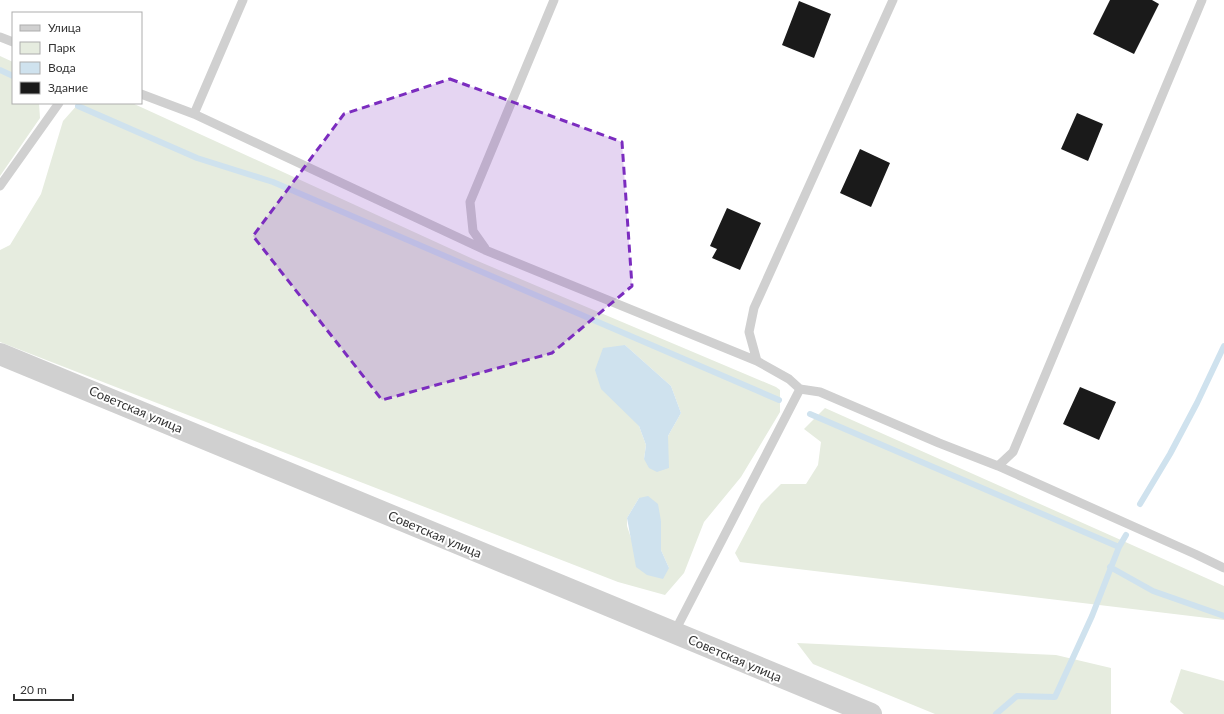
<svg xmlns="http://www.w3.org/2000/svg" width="1224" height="714" font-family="Lato,sans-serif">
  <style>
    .green { fill: #e6ecdf; fill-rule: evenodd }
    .water { fill: #cfe2ee }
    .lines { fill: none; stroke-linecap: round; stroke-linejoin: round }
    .stream { stroke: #cfe2ee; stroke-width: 6 }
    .building { fill: #1a1a1a }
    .service { stroke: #d0d0d0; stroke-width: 9 }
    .tertiary { stroke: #d0d0d0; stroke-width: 22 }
    .marked { fill: #7b2cbf; fill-opacity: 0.2; stroke: #7b2cbf; stroke-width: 3; stroke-dasharray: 8 5; stroke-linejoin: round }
    .labels { text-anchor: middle; stroke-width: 4; stroke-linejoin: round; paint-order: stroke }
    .street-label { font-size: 13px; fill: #333; stroke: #fff }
  </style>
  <rect width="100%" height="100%" fill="#fff"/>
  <!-- green -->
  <path class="green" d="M0,56l13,6v41h26l1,15 -40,58z
    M79,103h53l341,156 303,128 4,3v22l-39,65 -37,45 -20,51 -19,22 -47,-13 -618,-240v-92l10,-5 31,-51 22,-73zM625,345l46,41 10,27 -13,23v32l-24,-9 2,-14 -7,-19zM639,498l22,23v29l8,18 -36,-24 -6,-18v-8z
    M825,408l399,178v34l-484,-58 -5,-9 26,-49 20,-20h25l12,-19 3,-23 -17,-13z
    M797,643l259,12 55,13v46h-176l-122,-50z
    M1181,669l43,12v33h-40l-14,-12z"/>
  <!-- water -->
  <path class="water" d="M625,345l46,41 10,27 -13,23 1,32 -12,4 -8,-4 -5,-9 2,-14 -7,-19 -38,-37 -6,-19 8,-22z
    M648,496l10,8 3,17v29l8,18 -6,11 -16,-4 -11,-8 -9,-49 12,-20z"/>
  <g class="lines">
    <!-- stream -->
    <path class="stream" d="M0,70l13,6
      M78,106l119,52 76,24 506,218
      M810,414l309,133
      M1140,504l30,-50 27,-51 27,-57
      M1110,567l43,24 71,25
      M996,714l21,-18 38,1 37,-81 27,-69 7,-12"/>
  </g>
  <!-- building -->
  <path class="building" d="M1110,0h42l7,4 -25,50 -41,-20z
    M799,1l32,13 -17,44 -32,-13z
    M1077,113l26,11 -15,37 -27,-12z
    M860,149l30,14 -19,44 -31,-14z
    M727,208l34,15 -21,47 -28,-12 5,-9 -7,-3z
    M1080,387l36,15 -17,38 -36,-16z"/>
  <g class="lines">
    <!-- service -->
    <path class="service" d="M0,37l13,5
      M141,94l53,20 291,136 272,111 32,18 11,10 -126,244
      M194,114l49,-114
      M0,186l59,-83
      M485,248l-12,-17 -3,-29 84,-202
      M757,361l-8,-29 5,-24 139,-308
      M800,389l20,3 119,51 59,23 197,88 29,14
      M998,466l15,-14 189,-452"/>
    <!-- tertiary -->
    <path class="tertiary" d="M0,354l871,360"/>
  </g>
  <!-- marked area -->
  <path class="marked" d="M450,79l172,63 10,144 -80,67 -170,47 -129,-164 91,-122z"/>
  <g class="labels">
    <!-- street labels -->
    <g class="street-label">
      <text transform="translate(136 409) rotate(23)" y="5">Советская улица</text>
      <text transform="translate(435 534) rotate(23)" y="5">Советская улица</text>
      <text transform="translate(735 658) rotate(23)" y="5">Советская улица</text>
    </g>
  </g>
  <!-- legend -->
  <rect x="12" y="12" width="130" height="92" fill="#ffffff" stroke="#adadad"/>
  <rect x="20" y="25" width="20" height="6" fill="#d0d0d0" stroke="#adadad"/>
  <text x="48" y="32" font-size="12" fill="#333333">Улица</text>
  <rect x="20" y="42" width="20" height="12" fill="#e6ecdf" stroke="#adadad"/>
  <text x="48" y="52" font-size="12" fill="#333333">Парк</text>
  <rect x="20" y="62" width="20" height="12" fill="#cfe2ee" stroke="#adadad"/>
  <text x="48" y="72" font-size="12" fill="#333333">Вода</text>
  <rect x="20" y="82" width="20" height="12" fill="#1a1a1a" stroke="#adadad"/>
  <text x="48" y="92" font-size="12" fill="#333333">Здание</text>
  <!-- scale -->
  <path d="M14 694v6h59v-6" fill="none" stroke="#333333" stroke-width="2"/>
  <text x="20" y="694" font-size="12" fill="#333333" stroke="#ffffff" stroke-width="3" paint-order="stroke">20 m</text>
</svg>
